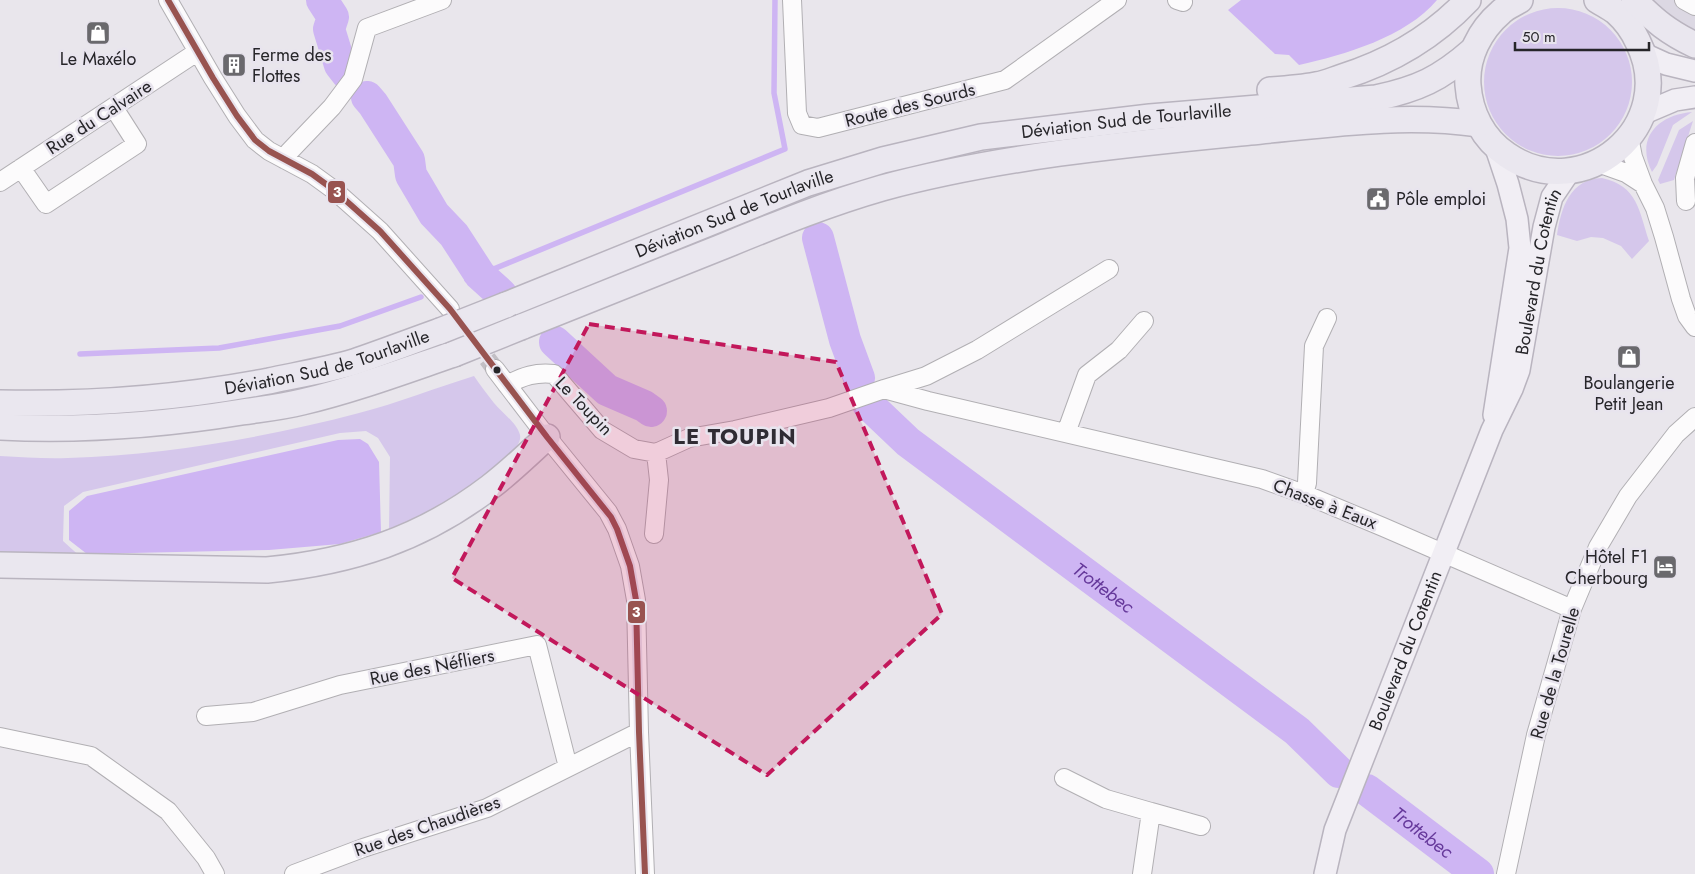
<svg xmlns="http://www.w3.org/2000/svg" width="1695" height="874" font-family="Jost,sans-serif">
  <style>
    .built { fill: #dcd8e3 }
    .green { fill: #d5c7eb }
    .water { fill: #ceb5f3 }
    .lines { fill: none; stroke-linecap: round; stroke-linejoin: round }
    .stream { stroke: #ceb5f3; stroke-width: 5.5 }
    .river { stroke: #ceb5f3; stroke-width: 32 }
    .minor-tunnel { stroke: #c2bfc5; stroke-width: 18; stroke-dasharray: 18 9; stroke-linecap: butt }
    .minor-casing { stroke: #b1afb3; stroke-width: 20 }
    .major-casing { stroke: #b9b4bf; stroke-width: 24 }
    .highway-casing { stroke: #b9b4bf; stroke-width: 28 }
    .minor { stroke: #fcfbfc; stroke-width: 18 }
    .major { stroke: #f1eef4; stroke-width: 21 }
    .highway { stroke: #eae7ef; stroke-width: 25 }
    .highway-bridge-casing { stroke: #b9b4bf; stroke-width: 28; stroke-linecap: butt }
    .highway-bridge { stroke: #eae7ef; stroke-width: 25 }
    .bus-1-casing { stroke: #e8e4ee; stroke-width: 10 }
    .bus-1 { stroke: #985350; stroke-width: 6 }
    .marked { fill: #c2185b; fill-opacity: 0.2; stroke: #c2185b; stroke-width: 4; stroke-dasharray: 10 6; stroke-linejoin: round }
    .bus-dot { fill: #262529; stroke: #e8e4ee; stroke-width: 2 }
    .labels { text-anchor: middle; stroke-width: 5; stroke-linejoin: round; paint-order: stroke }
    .poi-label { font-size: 18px; fill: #262529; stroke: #e8e4ee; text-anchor: start }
    .street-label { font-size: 18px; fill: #262529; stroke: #e8e4ee }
    .water-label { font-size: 19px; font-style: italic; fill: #66399b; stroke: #e8e4ee }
    .district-label { font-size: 22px; font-weight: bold; letter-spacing: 1px; fill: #2f2c34; stroke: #e8e4ee }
    .line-badge { stroke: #e8e4ee; stroke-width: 2 }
    .badge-label { font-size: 14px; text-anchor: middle; font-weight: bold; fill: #fff }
  </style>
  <rect width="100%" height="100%" fill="#e9e6ec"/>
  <!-- built -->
  <path class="built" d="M1648,0h47v37z"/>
  <!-- green -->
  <path class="green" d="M1484 82a74 74 0 1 1 148 0a74 74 0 1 1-148 0Z
    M1692,112l-19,13 -16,40 -5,7c-17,-34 6,-57 40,-60z
    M1693,121l-19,59 -14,4 -2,-4 21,-50z
    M1602,178c36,8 37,33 47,63l-17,18 -11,-13 -18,-8 -12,-1 -14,4 -20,-6c4,-27 13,-56 45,-57z
    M474,376c6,9 13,18 20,27 8,10 23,20 26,32 5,21 -75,69 -93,79 -13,6 -26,12 -38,18l1,-75 -12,-19 -12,-7 -26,2 -257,59 -19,14 -1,35 21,19 -84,-4v-100c23,1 45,3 68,2 98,-3 196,-20 291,-45 39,-10 76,-25 115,-37z"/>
  <!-- water -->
  <path class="water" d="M1241,0h196c-31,37 -93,55 -138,65l-10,-10 -14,-1 -47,-44z
    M360,439l8,5 11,18 2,70 -41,12 -71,6 -182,4 -18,-14v-29l18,-15 251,-56z"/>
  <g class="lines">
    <!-- stream -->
    <path class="stream" d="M467,280l318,-131 -11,-56 1,-93
      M80,354l139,-6 121,-22 81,-29"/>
    <!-- river -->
    <g class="river">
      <path d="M322,0l11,17 -4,12 11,36 7,9"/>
      <path d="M367,97l6,7 36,56 2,15 23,39 20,21 26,40 21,19"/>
      <path d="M818,238l27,102 14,38"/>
      <path d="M555,342l52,48 37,16 7,5"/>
      <path id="s1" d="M868,404l40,38 389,289 42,41"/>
      <path id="s2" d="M1367,790l111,84"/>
    </g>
    <!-- minor-tunnel -->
    <path class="minor-tunnel" d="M471,337l24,32"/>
    <defs>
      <path id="minor" d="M168,0l45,78 24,38 18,24 14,11 43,23 22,16 46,41 70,78
        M792,0l5,113 5,12 16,3 187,-48 112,-80
        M1177,0l6,2
        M1684,0l11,6
        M1629,137l4,20 10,27 12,24 9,29 17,62 6,17 8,11
        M284,159l5,-7 43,-45 21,-28 14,-51 75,-28
        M1598,163l28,10 17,11
        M21,168l25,36 91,-60 -23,-36
        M0,182l197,-130
        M1686,201l-1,-23 10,-35
        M495,369l52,68 61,75 9,17 13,37 6,34 3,132 6,142
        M507,385c16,-9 29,-13 47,-11l48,56 32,19 22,4 33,-15 46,-8 94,-22 55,-19 42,-13 51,-26 132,-81
        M884,389l44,12 334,78 42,15 79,33 189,82
        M1066,433l21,-58 32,-25 25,-29
        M1304,494l3,-11 7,-137 13,-28
        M654,534l5,-54 -3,-27
        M206,716l47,-4 87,-27 197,-40 31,122
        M0,737l91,19 77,55 38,47 9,16
        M1064,778l42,21 45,13 -9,62
        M1151,812l50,14
        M294,874l69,-26 124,-40 152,-76
        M1506,874l30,-139 36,-126 26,-62 30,-51 48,-62 19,-17"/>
      <g id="major">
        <path d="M1644,54l22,10 29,7"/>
        <path d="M1642,114l33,-14 20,-3"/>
        <path d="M1494,415l26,-167 -3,-29 -9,-35 -12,-36"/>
        <path id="s3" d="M1325,874l10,-44 157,-400 20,-41 7,-19 25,-143 8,-30 17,-25"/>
      </g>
      <g id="highway">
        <path d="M1520,0c-6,4 -14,7 -19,12 -21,18 -35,45 -33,73 2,28 15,54 39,70 76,52 173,-29 131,-113 -5,-11 -13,-22 -22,-30 -6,-5 -13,-8 -19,-12"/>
        <path d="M1634,0c21,21 34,32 61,45"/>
        <path d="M1270,90c15,-1 31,-2 46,-5 9,-1 17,-5 26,-8 48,-15 91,-40 126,-77"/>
        <path id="s4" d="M506,305l302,-122 75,-23 98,-23 169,-20 226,-19c42,-9 64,-19 97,-48"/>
        <path d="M521,327c66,-26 132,-52 198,-79 54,-22 107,-44 163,-60 118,-32 246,-44 368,-56 75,-7 152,-19 228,-8"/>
        <path id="s5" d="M0,403c90,2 180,-5 269,-22 28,-6 58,-11 85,-19 29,-10 58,-21 86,-31"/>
        <path d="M0,427c81,4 162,-2 242,-15 20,-3 40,-5 60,-10 51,-12 102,-31 152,-48"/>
        <path d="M0,565l267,5c84,-8 155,-31 223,-83 20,-15 38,-33 57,-50"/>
      </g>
    </defs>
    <!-- minor casing -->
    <use href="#minor" class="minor-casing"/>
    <!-- major casing -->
    <use href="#major" class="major-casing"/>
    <!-- highway casing -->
    <use href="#highway" class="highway-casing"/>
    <!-- minor -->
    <use href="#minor" class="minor"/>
    <!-- major -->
    <use href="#major" class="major"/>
    <!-- highway -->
    <use href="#highway" class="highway"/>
    <defs>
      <path id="highway-bridge" d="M440,331l66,-26
        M454,354l67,-27"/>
    </defs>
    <!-- highway-bridge casing -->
    <use href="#highway-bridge" class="highway-bridge-casing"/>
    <!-- highway-bridge -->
    <use href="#highway-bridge" class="highway-bridge"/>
    <defs>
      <path id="bus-1" d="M168,0l45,78 24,38 18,24 14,11 43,23 22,16 46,41 70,78 97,128 64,80 6,12 13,37 6,34 3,132 6,142"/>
    </defs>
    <!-- bus-1 casing -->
    <use href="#bus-1" class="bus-1-casing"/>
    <!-- bus-1 -->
    <use href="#bus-1" class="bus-1"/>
  </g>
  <!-- marked area -->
  <path class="marked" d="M589,324l247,38 106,252 -175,161 -315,-197z"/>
  <!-- icons -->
  <defs>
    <symbol id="shop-square" viewBox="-11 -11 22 22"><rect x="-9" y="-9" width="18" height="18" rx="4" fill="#6a696d" stroke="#e8e4ee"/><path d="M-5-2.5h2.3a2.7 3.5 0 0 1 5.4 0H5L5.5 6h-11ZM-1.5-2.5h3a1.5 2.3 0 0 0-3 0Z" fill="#fff"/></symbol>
    <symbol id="building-square" viewBox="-11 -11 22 22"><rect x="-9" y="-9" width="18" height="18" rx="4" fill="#6a696d" stroke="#e8e4ee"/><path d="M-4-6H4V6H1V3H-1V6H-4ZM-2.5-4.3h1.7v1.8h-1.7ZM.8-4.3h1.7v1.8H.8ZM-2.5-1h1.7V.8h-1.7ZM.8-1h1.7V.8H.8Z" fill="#fff"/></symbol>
    <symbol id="civic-square" viewBox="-11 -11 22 22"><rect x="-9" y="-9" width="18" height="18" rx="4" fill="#6a696d" stroke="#e8e4ee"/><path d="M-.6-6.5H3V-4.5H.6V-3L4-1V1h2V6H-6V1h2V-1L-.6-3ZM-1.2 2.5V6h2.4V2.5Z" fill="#fff"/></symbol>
    <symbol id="hotel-square" viewBox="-11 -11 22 22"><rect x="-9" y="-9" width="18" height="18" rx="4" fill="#6a696d" stroke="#e8e4ee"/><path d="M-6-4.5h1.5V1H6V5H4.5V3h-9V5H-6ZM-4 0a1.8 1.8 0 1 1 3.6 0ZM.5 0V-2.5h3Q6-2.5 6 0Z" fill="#fff"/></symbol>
  </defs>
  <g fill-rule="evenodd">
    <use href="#shop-square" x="84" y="19" width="28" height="28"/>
    <use href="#building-square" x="220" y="51" width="28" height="28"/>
    <use href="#civic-square" x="1364" y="185" width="28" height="28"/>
    <use href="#shop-square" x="1615" y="343" width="28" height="28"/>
    <use href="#hotel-square" x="1651" y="553" width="28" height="28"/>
  </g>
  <!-- markers -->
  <circle class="bus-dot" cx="497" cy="370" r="4.5"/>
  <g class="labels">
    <!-- poi labels -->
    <g class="poi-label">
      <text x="252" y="61">Ferme des<tspan x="252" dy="21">Flottes</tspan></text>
      <text x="98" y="65" text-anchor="middle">Le Maxélo</text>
      <text x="1396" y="205">Pôle emploi</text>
      <text x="1629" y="389" text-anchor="middle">Boulangerie<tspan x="1629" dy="21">Petit Jean</tspan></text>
      <text x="1648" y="563" text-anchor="end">Hôtel F1<tspan x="1648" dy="21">Cherbourg</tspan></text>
    </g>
    <!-- street labels -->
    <g class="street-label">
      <text transform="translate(910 105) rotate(-14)" y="6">Route des Sourds</text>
      <text transform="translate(99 117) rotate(-33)" y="6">Rue du Calvaire</text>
      <text dy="6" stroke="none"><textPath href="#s4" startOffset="651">Déviation Sud de Tourlaville</textPath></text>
      <text dy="6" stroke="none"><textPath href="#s4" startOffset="246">Déviation Sud de Tourlaville</textPath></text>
      <text dy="6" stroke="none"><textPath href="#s3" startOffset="641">Boulevard du Cotentin</textPath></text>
      <text dy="6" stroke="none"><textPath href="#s5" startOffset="331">Déviation Sud de Tourlaville</textPath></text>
      <text transform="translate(584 406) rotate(46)" y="6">Le Toupin</text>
      <text transform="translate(1325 504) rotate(21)" y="6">Chasse à Eaux</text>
      <text dy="6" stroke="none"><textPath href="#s3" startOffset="238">Boulevard du Cotentin</textPath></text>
      <text transform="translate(432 667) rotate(-11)" y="6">Rue des Néfliers</text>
      <text transform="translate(1555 673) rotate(-74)" y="6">Rue de la Tourelle</text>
      <text transform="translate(427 826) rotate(-19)" y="6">Rue des Chaudières</text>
    </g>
    <!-- water labels -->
    <g class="water-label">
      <text dy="7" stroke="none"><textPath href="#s1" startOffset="299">Trottebec</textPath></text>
      <text dy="7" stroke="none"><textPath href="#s2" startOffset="70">Trottebec</textPath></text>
    </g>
    <!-- district labels -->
    <g class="district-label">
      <text x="735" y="444">LE TOUPIN</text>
    </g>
  </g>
  <g class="line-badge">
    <rect x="327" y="180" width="19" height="24" rx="5" fill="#985350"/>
    <rect x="627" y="600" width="19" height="24" rx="5" fill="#985350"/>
  </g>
  <g class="badge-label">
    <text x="337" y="197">3</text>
    <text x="636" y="617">3</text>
  </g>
  <!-- scale -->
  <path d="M1515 42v8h134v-8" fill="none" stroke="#262529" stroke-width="2.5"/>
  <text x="1522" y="42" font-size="15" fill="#262529" stroke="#e8e4ee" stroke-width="4" paint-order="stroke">50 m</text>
</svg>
